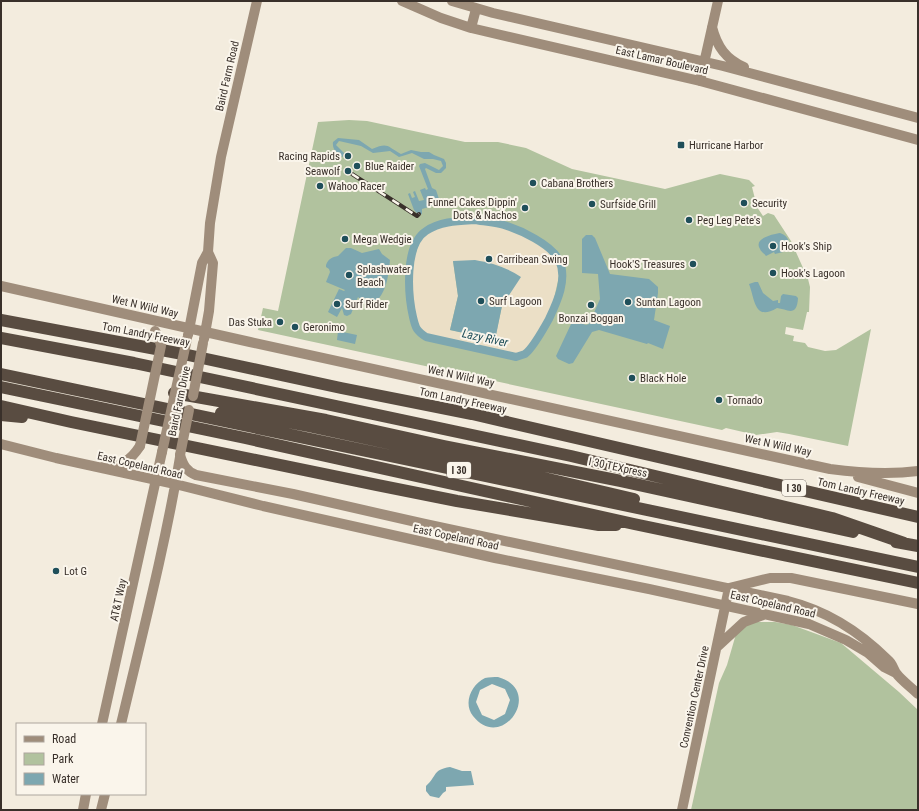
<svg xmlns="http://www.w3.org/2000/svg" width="919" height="811" font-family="'Roboto Condensed',sans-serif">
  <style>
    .green { fill: #b1c29e }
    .plaza { fill: #ebdfc6; fill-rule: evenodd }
    .water { fill: #7da7b0; fill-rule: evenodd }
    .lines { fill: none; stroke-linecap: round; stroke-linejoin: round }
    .canal { stroke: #7da7b0; stroke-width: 8 }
    .secondary { stroke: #9f8d7b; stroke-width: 10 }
    .highway { stroke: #594c41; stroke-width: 12 }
    .rail-casing { stroke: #39302a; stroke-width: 4 }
    .rail { stroke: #faf5eb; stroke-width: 2.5; stroke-dasharray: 8; stroke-linecap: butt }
    .secondary-bridge { stroke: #9f8d7b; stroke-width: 10 }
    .poi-dot { fill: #1f4f5a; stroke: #faf5eb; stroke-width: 1.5 }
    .labels { text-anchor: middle; stroke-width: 4; stroke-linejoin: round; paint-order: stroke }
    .shield { fill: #faf5eb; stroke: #736b64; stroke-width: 1 }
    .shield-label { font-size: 10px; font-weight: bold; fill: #39302a }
    .street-label { font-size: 11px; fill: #39302a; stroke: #faf5eb }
    .poi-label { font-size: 11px; fill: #39302a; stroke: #faf5eb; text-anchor: start }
    .water-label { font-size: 12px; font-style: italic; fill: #1f4f5a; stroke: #faf5eb }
  </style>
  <rect width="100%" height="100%" fill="#f3ecde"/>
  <!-- green -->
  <path class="green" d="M349,120l18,1 98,21h33l28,6 46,21 93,20 55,-15 29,6 6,6 -3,1 5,20 6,9 5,-3 6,2 17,26 17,38 2,8 -1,25h-2l-4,18 -17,-3 -1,7 9,2 -1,5 12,2 3,4 17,4 11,-1 35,-21 -23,117 -59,-12 -12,-2 -21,3 -30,-7 -4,2 -464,-100 5,-22 15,3 40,-189z
    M754,622h21l17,3 49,18 58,49 19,18v100h-227l28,-127 8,-18 9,-31 4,-6z"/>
  <!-- plaza -->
  <path class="plaza" d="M476,223l26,4 18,6 27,16 10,12 2,15 -6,27 -13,28 -16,21 -8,2 -89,-19 -9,-8 -5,-21 -2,-24 2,-20 6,-19 9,-11 19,-8zM453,261l49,45 -7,33 -45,-9 8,-34z"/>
  <!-- water -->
  <path class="water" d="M338,138l21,2 13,9c16,-7 15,-3 29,5l10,-4 10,2h8l5,3 10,4 2,4v5l-5,5h-5l-10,-5 -1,1 7,19 4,2 3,9 -8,3 1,4 -10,3v5l-3,1 -5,-5 -6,-16 2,-1 2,5 3,-1 -2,-5 2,-1 4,10 5,-1 -4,-10 5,-2 1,2 2,-1 -9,-23 1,-2 5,-1 14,7 4,-4 -2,-5 -8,-2h-9l-12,-6 -13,4 -9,-6 -17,2 -12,-7 -22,-5 -3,4 8,8 -1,4c-6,-4 -11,-7 -10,-15z
    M780,233c5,2 8,4 9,10l-2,5 -1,-1 -3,5 -8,2 -1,-2 -8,4c-2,-3 -5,-4 -6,-7 -7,-11 14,-15 20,-16z
    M586,235h6l3,3 15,36 39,5 9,8v6l-4,27 16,6 -7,23 -15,-6 -1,1 -48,-14 -7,2 -19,31 -4,1 -11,-5 -2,-3 16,-34h5l9,3 3,-1 11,-25 -2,-25 -16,-1v-34z
    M346,248h5l11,5 17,-4 3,5 8,6c-2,21 -4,34 -20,48l-12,-11 -7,17 -4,2 -3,-1 -2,-7 -5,9 -9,-5 11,-23 5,2 1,-1 -19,-8 4,-10 -1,-3 -3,-2v-2c2,-6 6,-8 12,-9z
    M475,260c17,3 31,7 46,17l-19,29 -7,34 -45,-10 8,-34 -5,-35z
    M755,282h3l5,11 10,8 5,-1v3h2l1,-7 2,-2 13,2 2,2c-1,20 -11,11 -21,10 -23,14 -22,-9 -28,-24z
    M338,331l19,4 -2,9 -18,-4z
    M498,677c47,13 4,76 -25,39 -10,-13 -2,-31 12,-38 4,-1 9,-1 13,-1zM492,684l13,5 5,11 -5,14 -11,6 -12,-5 -6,-13 4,-12z
    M450,767l12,4h9l3,14 -28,2v4l-3,2 -4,5 -9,-2 -4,-5v-5c12,-11 6,-16 24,-19z"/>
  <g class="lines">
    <!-- canal -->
    <path class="canal" d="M476,220c9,2 19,2 28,5 16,5 47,19 55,35 9,19 -2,42 -10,59 -5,9 -16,29 -24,35 -3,1 -6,2 -9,3l-90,-20c-3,-2 -7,-5 -9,-8 -2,-3 -3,-8 -4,-12 -5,-22 -9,-72 13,-86 15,-10 33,-10 50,-11z"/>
    <!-- secondary -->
    <path class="secondary" d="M402,1l39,17 30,10 229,53 218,59
      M452,1l41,12 230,53 195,52
      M712,27c5,20 14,32 32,40
      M471,28l5,-19
      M700,81l18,-80
      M1,286l249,56 580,127c30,4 58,6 88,2
      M188,335l14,-72 6,-11 2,-29 11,-66 36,-156
      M204,339l5,-28 4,-48 -5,-11
      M1,444l55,14 119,26 88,22 232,52 154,31 160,35 37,16 22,13 16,14 12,6
      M180,455c3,10 6,16 16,20l97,19 132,30 363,77c40,10 71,30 100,59 4,3 5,8 8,13 6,8 15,14 22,21
      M104,466c17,1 27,-6 36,-20
      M858,477l60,16
      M718,646l26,-24 19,-7
      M102,724l60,-272
      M121,724c21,-89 44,-177 59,-267
      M83,810l3,-16
      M101,810l4,-16
      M682,810l47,-222 41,-10h21l127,26"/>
    <!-- highway -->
    <path class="highway" d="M1,320l187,35 153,33 131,26 446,103
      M1,338l133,25 437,93 261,62 72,25
      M1,374l917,193
      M1,387l244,51 389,86 284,59
      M174,393l152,27 118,26 177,35 232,51
      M1,406l70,16 306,63 80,16 142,24h17
      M221,413l57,7 31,6 157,34 168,39
      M1,415l21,2
      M896,542l22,4"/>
    <defs>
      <path id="rail" d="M352,174l65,42 2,-2"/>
    </defs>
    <!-- rail casing -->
    <use href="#rail" class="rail-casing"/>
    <!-- rail -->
    <use href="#rail" class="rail"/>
    <!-- secondary-bridge -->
    <path class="secondary-bridge" d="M193,396l10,-53
      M140,446l21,-100 -2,-8 -4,-7
      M162,452l25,-113
      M180,455l9,-45"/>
  </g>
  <!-- markers -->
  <g class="poi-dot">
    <rect x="677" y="141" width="8" height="8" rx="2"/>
    <circle cx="348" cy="156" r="4"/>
    <circle cx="357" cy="166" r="4"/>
    <circle cx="348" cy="171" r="4"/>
    <circle cx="533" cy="183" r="4"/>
    <circle cx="320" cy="186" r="4"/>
    <circle cx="744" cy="203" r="4"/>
    <circle cx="592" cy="204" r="4"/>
    <circle cx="525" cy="208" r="4"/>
    <circle cx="689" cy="220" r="4"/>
    <circle cx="345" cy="239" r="4"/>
    <circle cx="773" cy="246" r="4"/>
    <circle cx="489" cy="259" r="4"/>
    <circle cx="693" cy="264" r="4"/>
    <circle cx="773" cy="273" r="4"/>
    <circle cx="349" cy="275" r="4"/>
    <circle cx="481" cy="301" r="4"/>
    <circle cx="628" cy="302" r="4"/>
    <circle cx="337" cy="304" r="4"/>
    <circle cx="591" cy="305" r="4"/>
    <circle cx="280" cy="322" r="4"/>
    <circle cx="295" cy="327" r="4"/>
    <circle cx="632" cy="378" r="4"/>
    <circle cx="719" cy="400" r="4"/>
    <circle cx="56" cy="571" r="4"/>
  </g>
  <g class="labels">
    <!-- shield labels -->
    <g class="shield">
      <rect x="447" y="462" width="24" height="16" rx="3"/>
      <rect x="782" y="480" width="24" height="16" rx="3"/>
    </g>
    <g class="shield-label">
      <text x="459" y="474">I 30</text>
      <text x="794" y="492">I 30</text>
    </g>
    <!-- street labels -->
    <g class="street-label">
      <text transform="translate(662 60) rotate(13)" y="4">East Lamar Boulevard</text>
      <text transform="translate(227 76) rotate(-77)" y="4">Baird Farm Road</text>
      <text transform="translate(145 306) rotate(13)" y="4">Wet N Wild Way</text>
      <text transform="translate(146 334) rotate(11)" y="4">Tom Landry Freeway</text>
      <text transform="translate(461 376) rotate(12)" y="4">Wet N Wild Way</text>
      <text transform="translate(463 400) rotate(12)" y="4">Tom Landry Freeway</text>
      <text transform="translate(179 401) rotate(-78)" y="4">Baird Farm Drive</text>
      <text transform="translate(778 445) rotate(12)" y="4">Wet N Wild Way</text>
      <text transform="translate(140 465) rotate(13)" y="4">East Copeland Road</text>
      <text transform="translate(618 467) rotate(12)" y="4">I 30 TEXpress</text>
      <text transform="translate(861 491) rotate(13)" y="4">Tom Landry Freeway</text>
      <text transform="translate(456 537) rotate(12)" y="4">East Copeland Road</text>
      <text transform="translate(118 600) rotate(-78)" y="4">AT&amp;T Way</text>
      <text transform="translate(773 604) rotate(13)" y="4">East Copeland Road</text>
      <text transform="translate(694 697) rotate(-78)" y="4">Convention Center Drive</text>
    </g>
    <!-- poi labels -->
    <g class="poi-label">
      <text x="689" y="149">Hurricane Harbor</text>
      <text x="340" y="160" text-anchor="end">Racing Rapids</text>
      <text x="365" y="170">Blue Raider</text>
      <text x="340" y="175" text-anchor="end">Seawolf</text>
      <text x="541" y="187">Cabana Brothers</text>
      <text x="328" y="190">Wahoo Racer</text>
      <text x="517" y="206" text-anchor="end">Funnel Cakes Dippin'<tspan x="517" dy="13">Dots &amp; Nachos</tspan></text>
      <text x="752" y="207">Security</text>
      <text x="600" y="208">Surfside Grill</text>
      <text x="697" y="224">Peg Leg Pete's</text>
      <text x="353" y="243">Mega Wedgie</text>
      <text x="781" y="250">Hook's Ship</text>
      <text x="497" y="263">Carribean Swing</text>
      <text x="685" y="268" text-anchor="end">Hook'S Treasures</text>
      <text x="357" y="273">Splashwater<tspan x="357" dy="13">Beach</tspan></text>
      <text x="781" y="277">Hook's Lagoon</text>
      <text x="489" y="305">Surf Lagoon</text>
      <text x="636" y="306">Suntan Lagoon</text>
      <text x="345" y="308">Surf Rider</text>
      <text x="591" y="322" text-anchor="middle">Bonzai Boggan</text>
      <text x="272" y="326" text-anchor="end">Das Stuka</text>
      <text x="303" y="331">Geronimo</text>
      <text x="640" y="382">Black Hole</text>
      <text x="727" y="404">Tornado</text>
      <text x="64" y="575">Lot G</text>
    </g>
    <!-- water labels -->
    <g class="water-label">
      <text transform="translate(485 338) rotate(12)" y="4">Lazy River</text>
    </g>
  </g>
  <!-- border -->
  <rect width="919" height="811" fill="none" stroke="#39302a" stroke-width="4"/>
  <!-- legend -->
  <rect x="16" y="723" width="130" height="72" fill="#faf5eb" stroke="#ada69e"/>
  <rect x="24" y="736" width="20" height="6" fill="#9f8d7b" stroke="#ada69e"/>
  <text x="52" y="743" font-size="12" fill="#39302a">Road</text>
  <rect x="24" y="753" width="20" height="12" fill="#b1c29e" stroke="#ada69e"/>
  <text x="52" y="763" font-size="12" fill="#39302a">Park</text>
  <rect x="24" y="773" width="20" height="12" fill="#7da7b0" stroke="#ada69e"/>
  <text x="52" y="783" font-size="12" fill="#39302a">Water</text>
</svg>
